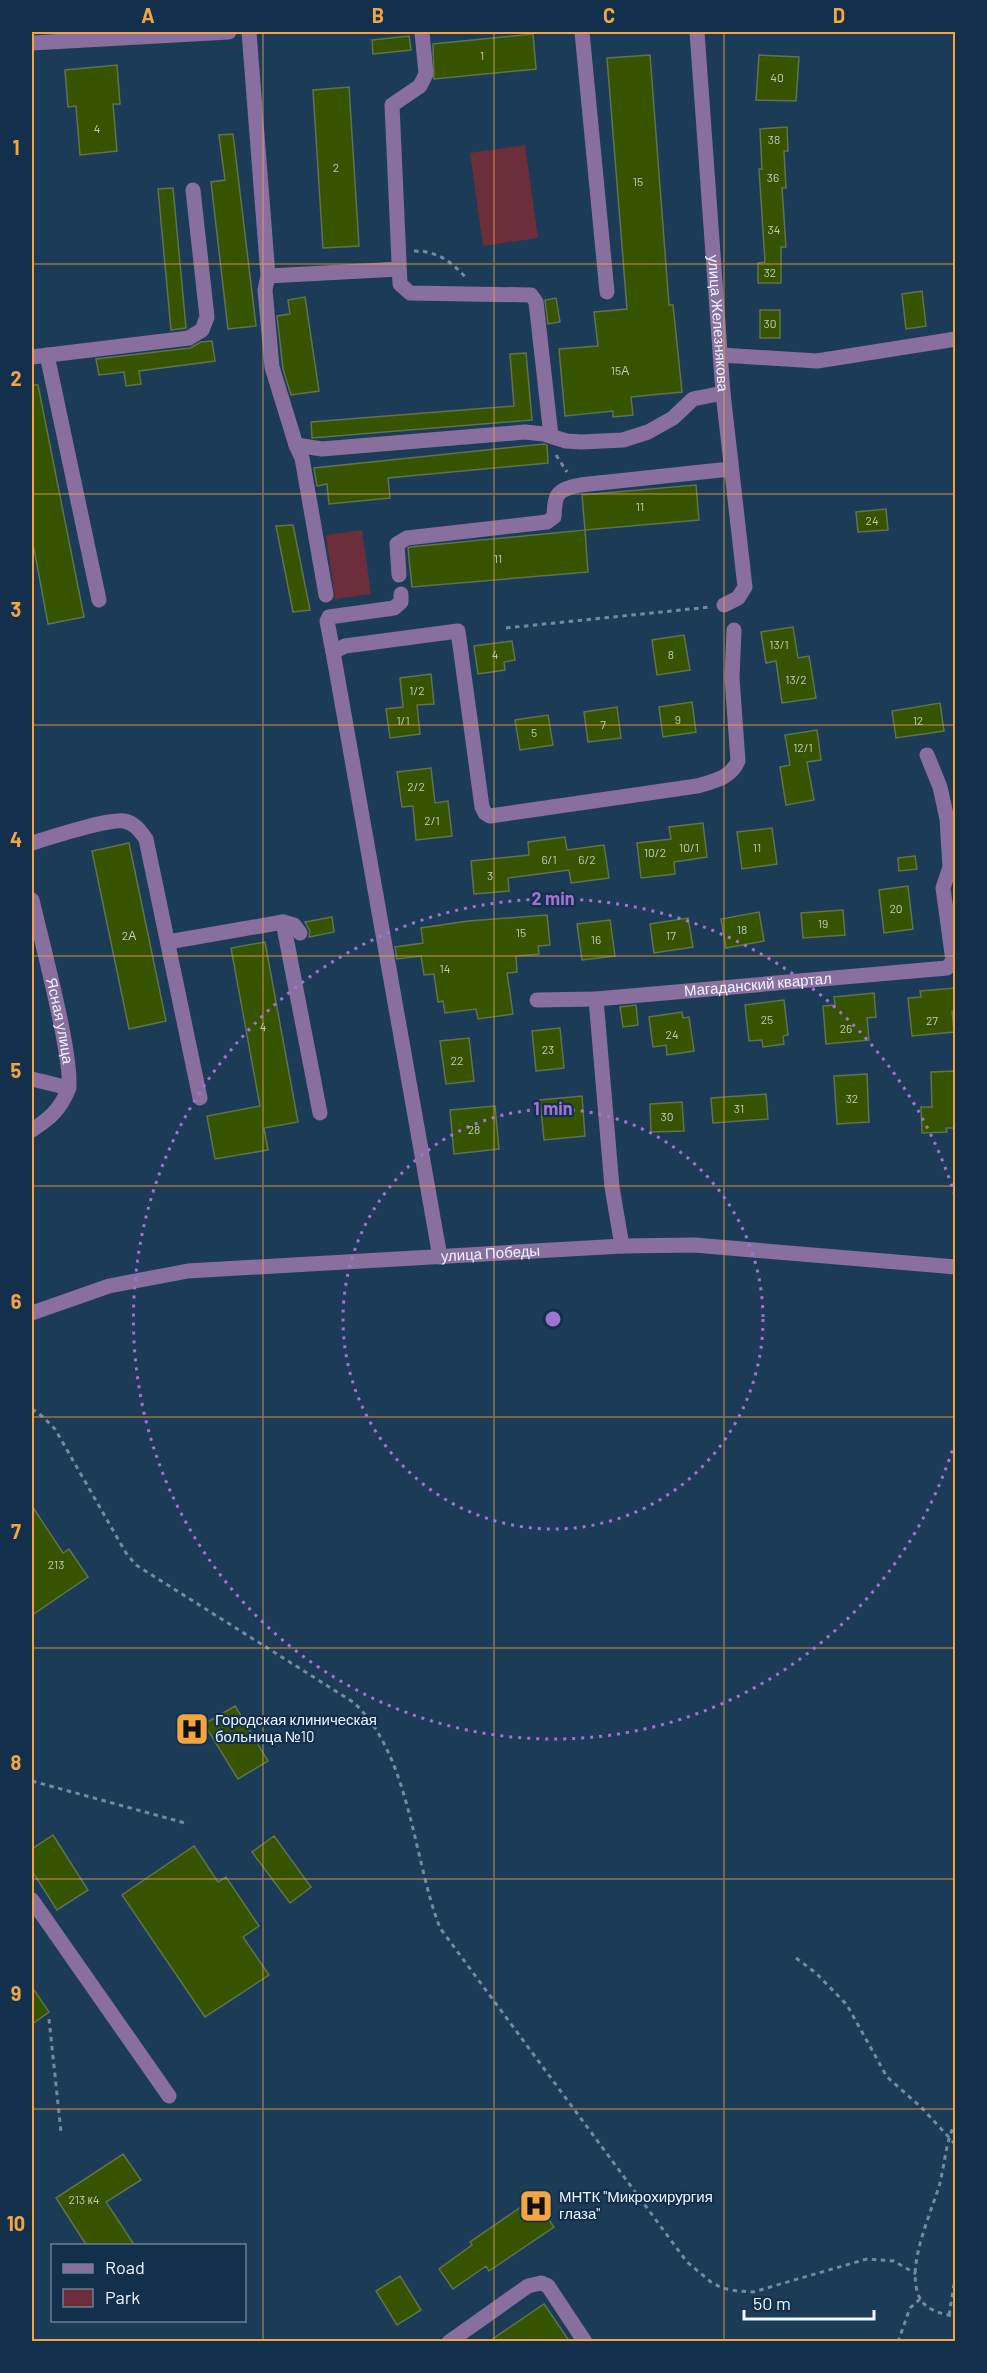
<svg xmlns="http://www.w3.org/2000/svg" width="987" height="2373" font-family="Barlow,sans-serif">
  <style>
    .green { fill: #6d2e3b }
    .building { fill: #365300; stroke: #60734c; stroke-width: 1.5 }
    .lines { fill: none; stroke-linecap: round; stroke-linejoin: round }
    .path { stroke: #758a9e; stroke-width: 3; stroke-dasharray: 4.5 4.5; stroke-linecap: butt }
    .minor { stroke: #896f9e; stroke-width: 15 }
    .grid { fill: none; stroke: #f2a542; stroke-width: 1.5; stroke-opacity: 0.55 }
    .ring { fill: none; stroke: #a372d5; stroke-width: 3; stroke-dasharray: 3 6 }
    .labels { text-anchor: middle; stroke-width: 4.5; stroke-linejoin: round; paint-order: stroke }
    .number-label { font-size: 12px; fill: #c0ccbe }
    .street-label { font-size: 15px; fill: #eef5fd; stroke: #12304c }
    .poi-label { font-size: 15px; fill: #eef5fd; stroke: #12304c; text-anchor: start }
    .centre { fill: #a372d5; stroke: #12304c; stroke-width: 3 }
    .ring-label { font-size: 18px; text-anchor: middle; font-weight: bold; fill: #a372d5; stroke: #12304c; stroke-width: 4.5; stroke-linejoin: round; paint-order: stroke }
    .neatline { fill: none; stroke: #f2a542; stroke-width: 2 }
    .grid-label { font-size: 20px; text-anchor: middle; font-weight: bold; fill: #f2a542 }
  </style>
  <rect width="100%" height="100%" fill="#1c3b57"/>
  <!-- green -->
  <path class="green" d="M525,145l13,93 -55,8 -13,-93z
    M362,530l9,64 -36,5 -9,-64z"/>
  <!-- building -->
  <path class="building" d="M533,34l3,35 -102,10 -1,-35z
    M409,36l2,14 -38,4 -1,-14z
    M650,55l19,250h4l9,87 -51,5 2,18 -20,2v-6l-48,5 -6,-67 39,-3 -4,-34 33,-3 -20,-251z
    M759,55l40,2 -3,44 -40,-1z
    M117,65l3,39h-7l4,47 -37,4 -4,-49 -8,1 -3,-37z
    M349,87l10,159 -36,2 -10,-158z
    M787,127l1,24h-4l2,37h-4l4,59h-5v36h-23v-20l7,-1 -6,-93h3l-2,-40z
    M233,134l23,192 -28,3 -17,-147 14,-2 -6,-45z
    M173,188l13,140 -15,2 -13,-141z
    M922,291l4,35 -20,3 -4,-35z
    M305,297l14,94 -28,4 -8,-26 -6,-53 13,-2 -2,-14z
    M556,298l4,24 -12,2 -3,-24z
    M760,310h20v28h-20z
    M212,341l3,20 -76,10 2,13 -15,2 -2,-14 -25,3 -3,-16 94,-11 11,-6z
    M526,353l6,67 -220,18 -1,-16 203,-16 -4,-52z
    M32,385h6l46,232 -36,7 -16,-86z
    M544,444l3,1 1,18 -160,15 2,20 -61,6 -2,-20 -10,2 -3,-18z
    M696,485l3,35 -114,10 -3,-35z
    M886,509l2,21 -30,2 -2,-20z
    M293,525l17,85 -17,2 -17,-86z
    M585,530l3,42 -176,15 -4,-39 2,-1z
    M793,627l5,31 11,-2 7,42 -34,5 -6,-42 -10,2 -5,-31z
    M684,635l6,35 -33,5 -5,-35z
    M512,641l3,19 -11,2 1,8 -27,4 -4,-28z
    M431,674l3,30 -17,1 3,29 -30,4 -4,-29 17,-2 -3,-29z
    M692,702l4,30 -33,5 -4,-30z
    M940,703l4,28 -48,7 -4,-27z
    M617,707l4,31 -33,4 -4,-30z
    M548,715l5,30 -33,5 -5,-30z
    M817,730l4,30 -14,2 7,38 -28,5 -6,-38 10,-2 -5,-30z
    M431,768l4,35 13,-2 4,35 -36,4 -3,-34 -11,1 -5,-35z
    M703,823l4,34 -33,5 1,12 -34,4 -4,-35 34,-4 -2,-12z
    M772,828l5,36 -35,5 -5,-37z
    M565,837l2,13 37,-5 5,33 -38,5 -2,-13 -61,8 1,13 -35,3 -3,-33 58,-6 -1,-13z
    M129,843l37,178 -37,8 -37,-178z
    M915,856l2,13 -18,2 -1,-13z
    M908,886l5,43 -29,4 -5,-43z
    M843,910l2,25 -42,3 -2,-25z
    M759,912l5,29 -38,7 -5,-29z
    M547,915l3,30 -12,1 1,8 -23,2 1,16 -10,1 6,41 -35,5 -2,-10 -31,4 -2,-12 -5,1 -4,-28 -10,1 -3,-19 -24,3 -2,-12 28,-4 -2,-15 47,-7z
    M332,917l2,15 -25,5 1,-6 -5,-9z
    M688,918l5,29 -39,6 -4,-29z
    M610,920l5,36 -33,4 -5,-36z
    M265,942l33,180 -34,6 4,22 -53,9 -8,-43 53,-10 -29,-158z
    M956,988v22l-4,1 2,21 -42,4 -4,-38 13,-1 -1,-6z
    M874,993l2,24 -9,1 2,22 -43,4 -3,-38 12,-1 -1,-8z
    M784,1000l4,35 -5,1 1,8 -21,3 -1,-7 -13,1 -4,-36z
    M636,1005l2,20 -15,2 -3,-20z
    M682,1012l1,6 6,-1 5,34 -27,4 -1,-10 -13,2 -4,-30z
    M560,1028l4,40 -28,3 -4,-40z
    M469,1038l5,43 -28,3 -6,-43z
    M956,1071v57h-10l1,4 -25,1 -1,-26h11l-1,-35z
    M867,1074l2,48 -32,2 -3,-48z
    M766,1094l2,25 -55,4 -2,-25z
    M582,1096l3,40 -41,4 -4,-40z
    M682,1102l2,29 -33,1 -1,-28z
    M495,1106l4,43 -45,5 -4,-44z
    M32,1506l31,47 6,-4 19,28 -56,38z
    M235,1706l33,55 -30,18 -34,-55z
    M53,1835l35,55 -31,20 -25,-39v-22z
    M274,1836l37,51 -21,16 -38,-51z
    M194,1846l24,36 8,-5 33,49 -16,11 26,38 -64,42 -83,-122z
    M32,1987l17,25 -17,12z
    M123,2154l18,26 -35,22 29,44h-48l-31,-48z
    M534,2198l20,29 -65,44 -3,-5 -33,23 -14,-20 33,-24 -2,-3z
    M400,2276l21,34 -24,15 -21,-34z
    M544,2304l26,38h-82z"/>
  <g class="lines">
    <!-- path -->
    <path class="path" d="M414,251c23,0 37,10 53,28
      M556,455l11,17
      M506,628l204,-21
      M32,1409l10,7 13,13 71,124 10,12 217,137c57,51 60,157 87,226l247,334 24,20 11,6 15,3 16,1 114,-33 27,2 22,13
      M32,1781l153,42
      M796,1958l20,15 31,32 40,72 34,30 35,38
      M49,2019l12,113
      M956,2121c-10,19 -11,41 -16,62 -9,31 -33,80 -22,111 6,17 23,19 38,23
      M949,2315l7,-42
      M898,2342l12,-34 10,-9"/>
    <!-- minor -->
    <g class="minor">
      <path d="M249,32l19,244 -3,14 7,77 24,78 26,4 203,-17 19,2 22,7 15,1 42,-2 25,-8 25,-14 20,-19 30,-6"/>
      <path d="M422,32l4,42 -6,12 -28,19 8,179 10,9 121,2 5,7 15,134"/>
      <path d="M582,32l25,260"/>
      <path id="s1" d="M697,32l26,361 22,194 -7,11 -14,7"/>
      <path d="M32,43l197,-11"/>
      <path d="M268,276l131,-7"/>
      <path d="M47,355l52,245"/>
      <path d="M721,355l96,6 139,-22"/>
      <path d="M32,357l157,-19 13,-8 5,-13 -14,-127"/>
      <path d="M296,445l6,13 24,137"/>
      <path d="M399,575l-2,-31 10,-6 140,-16 7,-5c1,-23 2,-27 26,-32l150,-16"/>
      <path d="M333,652l-6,-31 2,-4 65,-9 7,-6v-8"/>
      <path d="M32,843c20,-6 74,-24 92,-22 11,2 16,10 22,18l54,259"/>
      <path id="s2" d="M32,900c7,31 44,168 36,190 -8,20 -19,29 -36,40"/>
      <path d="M283,922l37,191"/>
      <path d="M168,942l115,-20 11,3 6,8"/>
      <path d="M537,1000l59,-1"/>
      <path d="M32,1079l37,9"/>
      <path id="s3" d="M622,1246l-10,-59 -16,-188 351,-31 6,-7 -10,-73 7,-21 -3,-48 -7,-32 -13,-32"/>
      <path d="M440,1257l-107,-605 12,-6 113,-15 24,176 3,6 5,3 207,-30c17,-5 34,-8 41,-25l-6,-83 2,-48"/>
      <path id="s4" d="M32,1313l77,-27 79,-15 434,-25 72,-1 262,22"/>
      <path d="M32,1900l137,196"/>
      <path d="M449,2342l79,-56 13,-3 7,3 37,56"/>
    </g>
  </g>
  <!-- grid -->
  <path class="grid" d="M263,32v2310M494,32v2310M724,32v2310M32,264h924M32,494h924M32,725h924M32,956h924M32,1186h924M32,1417h924M32,1648h924M32,1879h924M32,2109h924"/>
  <!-- distance rings -->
  <g class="ring">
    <circle cx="553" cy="1319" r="210"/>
    <path d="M955 1442A420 420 0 1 1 955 1196"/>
  </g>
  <!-- icons -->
  <defs>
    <symbol id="hospital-square" viewBox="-11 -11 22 22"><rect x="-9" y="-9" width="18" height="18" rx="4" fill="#f2a542" stroke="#12304c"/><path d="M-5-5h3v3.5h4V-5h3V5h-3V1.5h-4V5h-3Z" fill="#111"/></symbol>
  </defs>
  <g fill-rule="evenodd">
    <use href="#hospital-square" x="173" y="1710" width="38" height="38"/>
    <use href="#hospital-square" x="517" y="2187" width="38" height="38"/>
  </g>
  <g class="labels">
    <!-- number labels -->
    <g class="number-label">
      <text x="482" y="60">1</text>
      <text x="777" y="82">40</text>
      <text x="97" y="133">4</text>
      <text x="774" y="144">38</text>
      <text x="336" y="172">2</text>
      <text x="773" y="182">36</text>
      <text x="638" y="186">15</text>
      <text x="774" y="234">34</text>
      <text x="770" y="277">32</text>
      <text x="770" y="328">30</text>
      <text x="620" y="375">15А</text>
      <text x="640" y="511">11</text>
      <text x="872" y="525">24</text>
      <text x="498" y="563">11</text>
      <text x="779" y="649">13/1</text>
      <text x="495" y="659">4</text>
      <text x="671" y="659">8</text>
      <text x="796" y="684">13/2</text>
      <text x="417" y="695">1/2</text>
      <text x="678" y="724">9</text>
      <text x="403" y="725">1/1</text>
      <text x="918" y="725">12</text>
      <text x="603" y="729">7</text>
      <text x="534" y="737">5</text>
      <text x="803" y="752">12/1</text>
      <text x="416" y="791">2/2</text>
      <text x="432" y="825">2/1</text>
      <text x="689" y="852">10/1</text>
      <text x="757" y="852">11</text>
      <text x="655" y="857">10/2</text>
      <text x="549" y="864">6/1</text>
      <text x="587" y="864">6/2</text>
      <text x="490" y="880">3</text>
      <text x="896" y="913">20</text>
      <text x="823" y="928">19</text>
      <text x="742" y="934">18</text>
      <text x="521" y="937">15</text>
      <text x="129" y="940">2А</text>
      <text x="671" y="940">17</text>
      <text x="596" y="944">16</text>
      <text x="445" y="973">14</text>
      <text x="767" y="1024">25</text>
      <text x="932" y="1025">27</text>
      <text x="263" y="1031">4</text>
      <text x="846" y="1033">26</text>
      <text x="672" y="1039">24</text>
      <text x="548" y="1054">23</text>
      <text x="457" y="1065">22</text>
      <text x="852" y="1103">32</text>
      <text x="739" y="1113">31</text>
      <text x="667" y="1121">30</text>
      <text x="474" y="1134">28</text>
      <text x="56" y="1569">213</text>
      <text x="84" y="2204">213 к4</text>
    </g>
    <!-- street labels -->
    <g class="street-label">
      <text dy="5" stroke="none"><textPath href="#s1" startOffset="292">улица Железнякова</textPath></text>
      <text dy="5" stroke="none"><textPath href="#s3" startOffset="411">Магаданский квартал</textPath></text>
      <text dy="5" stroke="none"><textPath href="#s2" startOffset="124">Ясная улица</textPath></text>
      <text dy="5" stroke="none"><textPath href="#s4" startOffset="465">улица Победы</textPath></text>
    </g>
    <!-- poi labels -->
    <g class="poi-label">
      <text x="215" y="1725">Городская клиническая<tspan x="215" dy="17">больница №10</tspan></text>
      <text x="559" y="2202">МНТК "Микрохирургия<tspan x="559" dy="17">глаза"</tspan></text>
    </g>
  </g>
  <circle cx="553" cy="1319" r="9" class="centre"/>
  <g class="ring-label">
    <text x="553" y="905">2 min</text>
    <text x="553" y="1115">1 min</text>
  </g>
  <!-- border -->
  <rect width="987" height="2373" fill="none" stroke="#12304c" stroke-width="66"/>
  <!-- legend -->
  <rect x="51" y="2244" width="195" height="78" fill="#12304c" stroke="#6a7f93" stroke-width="1.5"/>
  <rect x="63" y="2264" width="30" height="9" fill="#896f9e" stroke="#6a7f93" stroke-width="1.5"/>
  <text x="105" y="2274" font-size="18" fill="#eef5fd">Road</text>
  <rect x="63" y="2289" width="30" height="18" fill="#6d2e3b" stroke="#6a7f93" stroke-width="1.5"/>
  <text x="105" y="2304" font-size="18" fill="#eef5fd">Park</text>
  <!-- scale -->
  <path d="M744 2310v9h130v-9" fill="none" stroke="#eef5fd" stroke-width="3"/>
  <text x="753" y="2310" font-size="18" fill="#eef5fd" stroke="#12304c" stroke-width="4.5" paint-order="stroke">50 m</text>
  <rect x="33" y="33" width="921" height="2307" class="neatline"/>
  <g class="grid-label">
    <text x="148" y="23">A</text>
    <text x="378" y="23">B</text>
    <text x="609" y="23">C</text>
    <text x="839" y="23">D</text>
    <text x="16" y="155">1</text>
    <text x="16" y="386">2</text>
    <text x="16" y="617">3</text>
    <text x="16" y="847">4</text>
    <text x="16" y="1078">5</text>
    <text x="16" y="1309">6</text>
    <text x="16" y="1539">7</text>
    <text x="16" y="1770">8</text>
    <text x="16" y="2001">9</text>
    <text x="16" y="2231">10</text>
  </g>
</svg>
